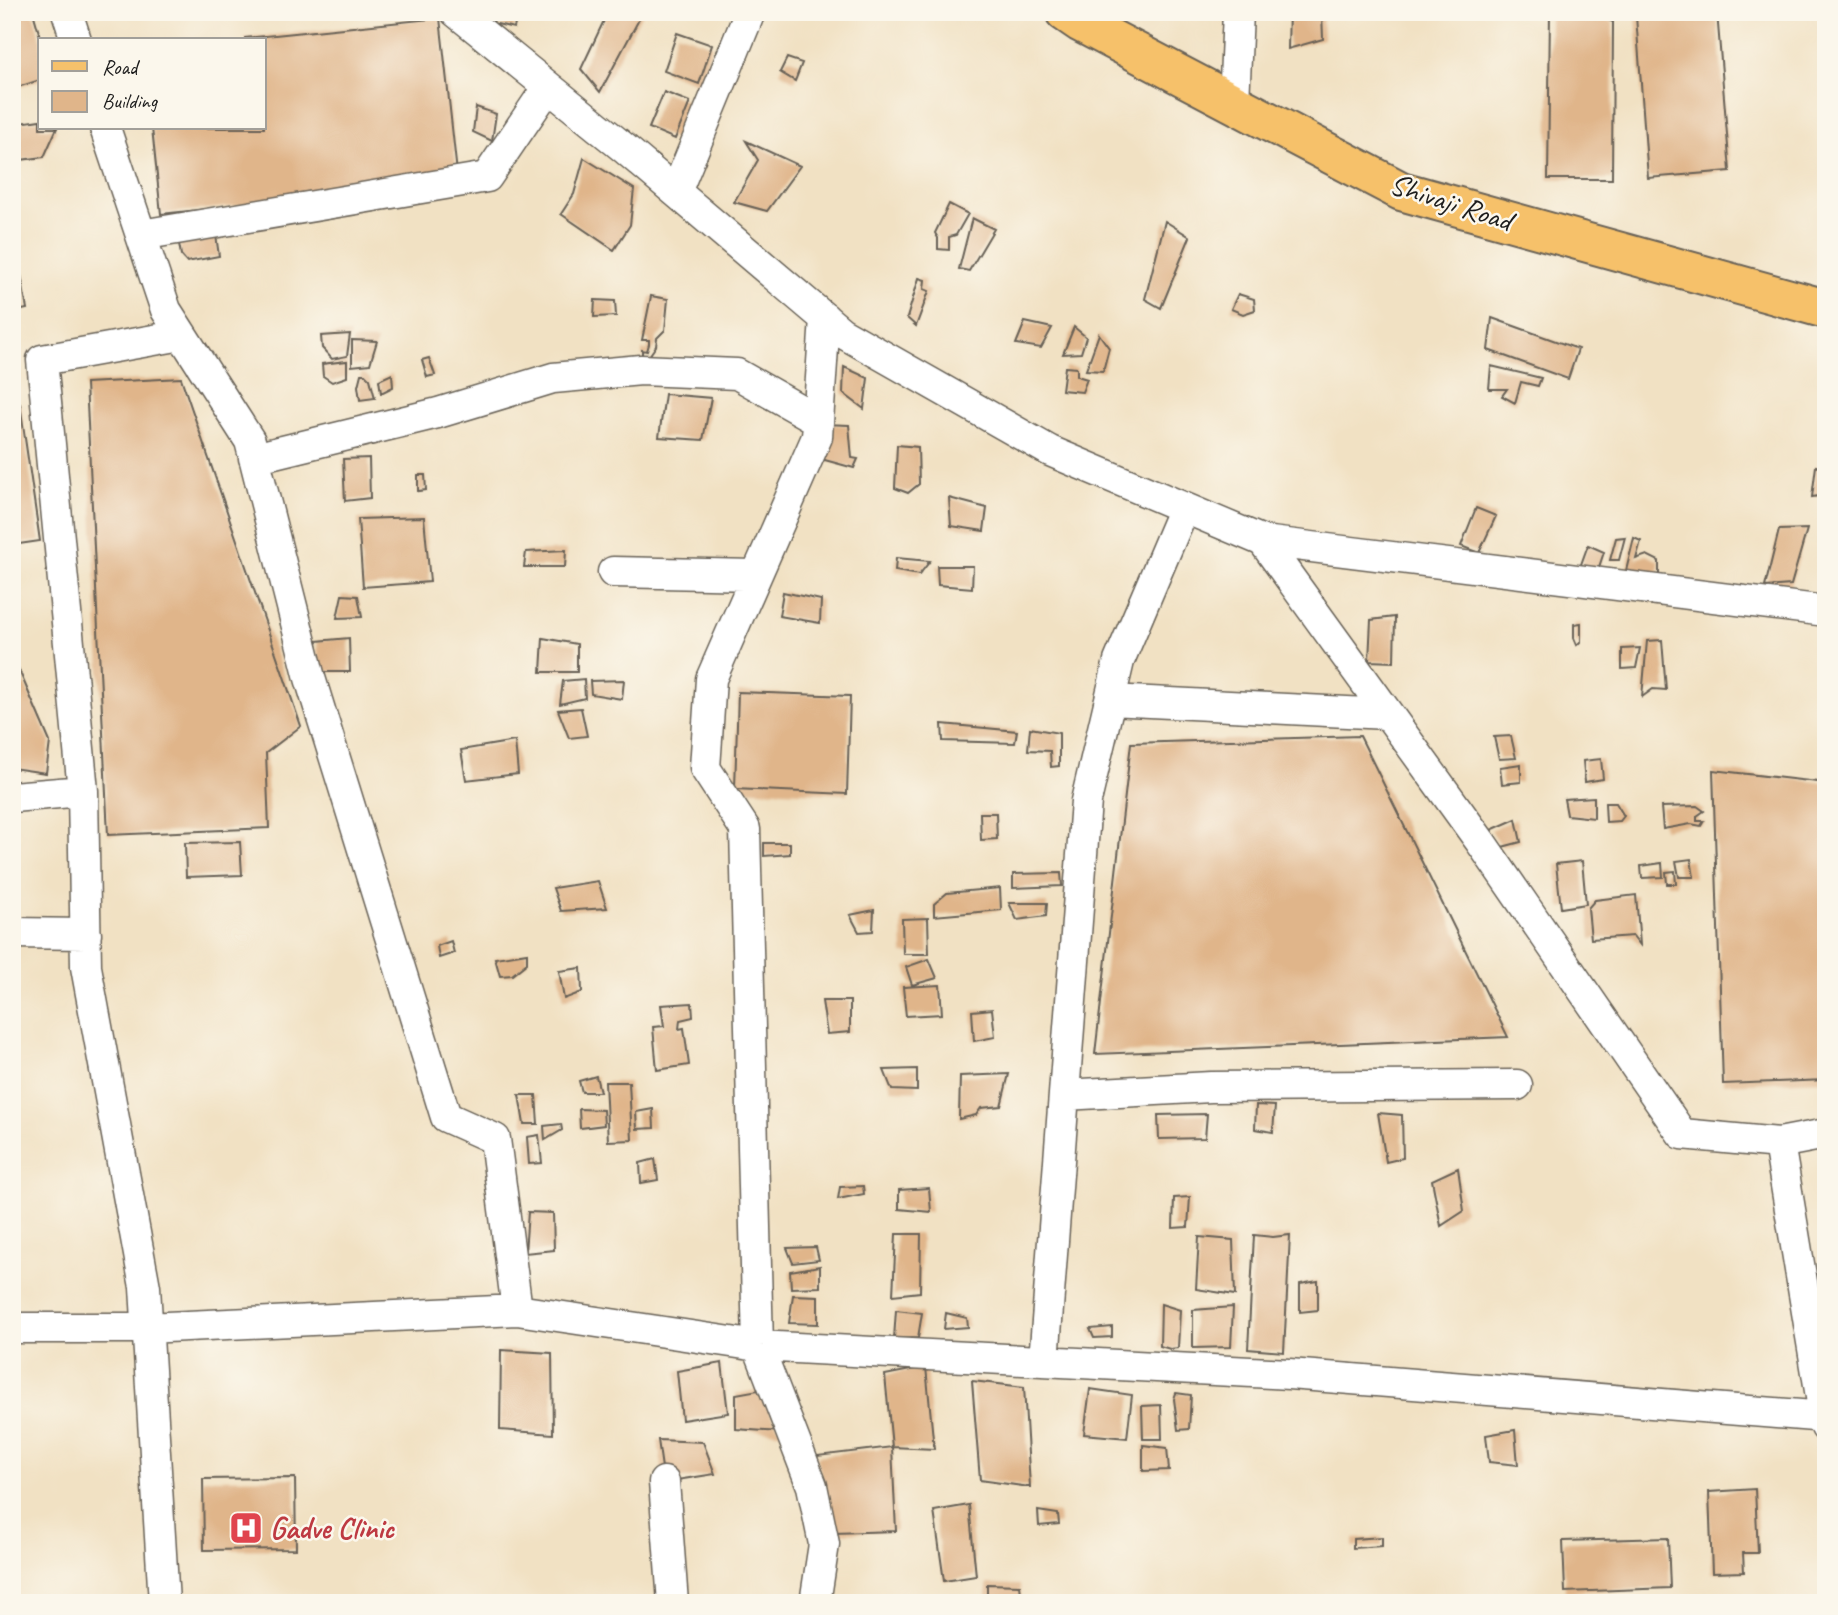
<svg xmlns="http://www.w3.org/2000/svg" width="1838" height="1615" font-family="Caveat,sans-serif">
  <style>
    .building { fill: #e0b58a }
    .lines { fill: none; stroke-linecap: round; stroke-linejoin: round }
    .minor-casing { stroke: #676156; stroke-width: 33 }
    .primary-casing { stroke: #676156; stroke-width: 42 }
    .minor { stroke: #fff; stroke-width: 30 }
    .primary { stroke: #f6c16b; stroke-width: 38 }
    .labels { text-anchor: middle; stroke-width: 5; stroke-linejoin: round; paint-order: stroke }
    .street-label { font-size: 30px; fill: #1c1c1c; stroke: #fbf7ec }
    .health-label { font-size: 30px; font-weight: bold; fill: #be3a42; stroke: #fbf7ec; text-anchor: start }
  </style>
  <rect width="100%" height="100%" fill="#fbf7ec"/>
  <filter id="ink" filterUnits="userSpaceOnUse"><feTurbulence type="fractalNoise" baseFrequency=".0143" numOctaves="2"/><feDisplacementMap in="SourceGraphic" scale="14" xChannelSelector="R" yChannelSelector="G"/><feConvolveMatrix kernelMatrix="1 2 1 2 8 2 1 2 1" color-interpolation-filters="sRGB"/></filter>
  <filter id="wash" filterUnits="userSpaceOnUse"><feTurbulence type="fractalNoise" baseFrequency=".00686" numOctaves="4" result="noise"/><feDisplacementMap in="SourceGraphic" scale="28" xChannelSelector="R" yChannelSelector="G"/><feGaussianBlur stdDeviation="1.57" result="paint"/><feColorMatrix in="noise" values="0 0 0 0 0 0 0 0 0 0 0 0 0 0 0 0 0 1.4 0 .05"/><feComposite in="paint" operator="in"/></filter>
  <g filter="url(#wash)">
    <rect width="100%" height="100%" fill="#f1e1c3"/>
    <g id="blocks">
      <!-- building -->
      <path class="building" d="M12,12h21l8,28 -1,40 -28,9z
        M496,12h22l-4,16 -21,-5z
        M608,12h35l-43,80 -19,-23z
        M1289,12h33l1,27 -35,10z
        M1550,12h41l22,10 -1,157h-64z
        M1682,12h35l13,159 -82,7 -12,-162z
        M440,18l18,164 -297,32 -9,-86h112v-88h-19v-2z
        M677,33l35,12 -13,39 -35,-13z
        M787,58l15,5 -7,18 -15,-9z
        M664,92l26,10 -15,37 -26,-11z
        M476,107l20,7 -4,27 -19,-9z
        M40,120v8h17l-13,29 -32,4v-37z
        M746,141l54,25 -33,45 -33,-9 24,-42z
        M584,158l50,31 -4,36 -16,25 -53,-36 13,-20z
        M949,204l19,10 -12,21 -7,2v13l-11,-1v-11l-3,-5z
        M972,218l22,11 -25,42 -10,-2z
        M1165,221l25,16 -29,71 -16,-9z
        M215,228l4,28 -32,6 -6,-7 -4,-23z
        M12,247h4l11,62 -15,3z
        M919,278l6,2 -1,9 5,2 -13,35 -9,-8z
        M1238,294l16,5 1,11 -12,4 -12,-5z
        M651,296l17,3 -3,31 -8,8 -1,8 -7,10h-7v-6l5,1 2,-7v-4h-7z
        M595,300l20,1 1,15 -22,1z
        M1492,318l86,31 -10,30 -80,-29z
        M1025,322l27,6 -11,20 -25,-4z
        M1074,327l12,10 -5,16 -18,1z
        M350,334l-3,22 -15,3 -10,-11 -1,-12z
        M1099,334l10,14 -6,23 -17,-1z
        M352,340l25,1 -7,23 -18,2z
        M429,358l6,17 -8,2 -5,-17z
        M347,361v16l-15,5 -9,-6 -1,-12z
        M1491,366l50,12 -3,8 -17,-4 -6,21 -13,-7 5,-7h-18z
        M844,367l24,11 -4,31 -21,-16z
        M1065,367l12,1v8l10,3 -5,13 -20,-2z
        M361,374h4l5,5 5,19 -15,2 -2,-14z
        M392,374l1,13 -12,6 -2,-13z
        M181,378l120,348 -35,27 3,75 -161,7 -22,-452z
        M665,394l46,4 -8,42 -44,-3z
        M12,403l8,1 20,137 -28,4z
        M824,424l25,1 3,33 6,1 -4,9 -33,-9z
        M897,445l21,2 1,37 -11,9 -13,-5z
        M369,458l1,40 -25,3 -2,-42z
        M1816,466l10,2v27l-14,2z
        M418,475h7l1,15 -8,1z
        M949,498l38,10 -3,23 -33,-5z
        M1476,508l20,8 -17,37 -18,-7z
        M424,517l6,65 -67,5 -5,-68z
        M1807,529l-16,56 -26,2 14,-57z
        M1625,537l-6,23h-9l6,-22z
        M1634,538l7,3 -5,18 11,-4 12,6v23l-35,-5z
        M1588,545l16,7 -6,18h-19z
        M566,550l-1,17h-41l2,-15z
        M896,558l34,3 -11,14 -24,-4z
        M937,566h36l-1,22 -34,-3z
        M783,592l38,8 -1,23 -41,-7z
        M342,595l16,1 4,21 -25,1z
        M1395,617l-1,45 -25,-1 2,-41z
        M1581,623v18l-4,4 -3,-7v-14z
        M349,638l1,34h-31l-2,-31z
        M543,638l34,6v28h-36z
        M1662,640l4,50 -13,-1 -11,8 5,-56z
        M1640,648l-4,20 -14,1v-20z
        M12,654l38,88 -4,31 -34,-5z
        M584,679l1,19 -25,6 3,-23z
        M624,680l-2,19 -31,-5 -1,-13z
        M738,692l112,4 -3,98 -112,-5z
        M581,708l6,28 -18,2 -11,-28z
        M942,724l75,7 -2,12 -72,-2z
        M1030,728l29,5v33l-8,1 -1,-16 -22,-1z
        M1360,736l148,301 -413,17 36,-311z
        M1511,736l5,22 -17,1 -5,-22z
        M515,741l3,33 -52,6 -5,-30z
        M1601,759l2,20 -18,3 -2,-21z
        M1521,764v18l-19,2 -2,-17z
        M1713,770l113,13v297l-103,4z
        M1594,797v21l-27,-3 -3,-16z
        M1605,803h11l8,13 -4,5 -14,1z
        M1697,806l7,5 -7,5v5h7l-3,5 -10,-2 -28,5 -2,-22z
        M980,813h16l1,26 -16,1z
        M1516,819l5,23 -19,5 -11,-17z
        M240,842l2,33 -56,2 -1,-34z
        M764,843h26v11l-26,2z
        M1691,859l3,18h-15l-3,-16z
        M1582,861l4,43 -25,4 -5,-44z
        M1662,863l1,14 -21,1 -1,-12z
        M1675,871l1,13h-9l-1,-12z
        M1061,873l1,13 -49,2v-14z
        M598,881l9,27 -46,3 -8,-23z
        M1000,888l1,22 -67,6v-12l13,-11z
        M1636,895l4,50 -7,-9 -42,3 -3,-31 7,-8z
        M1009,903h38l-1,13 -29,4z
        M874,910l-1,21 -14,1 -9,-17z
        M928,918l1,36h-26l-1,-35z
        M451,941l3,12 -15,5 -2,-12z
        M527,953v10l-15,12 -12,1 -5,-18z
        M929,959l8,19 -25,7 -6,-18z
        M581,968l1,24 -18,7 -5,-28z
        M940,985l2,29 -36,2 -3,-29z
        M822,1001h28v31l-23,2z
        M692,1003l1,14 -13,3 -1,9 5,-1 5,37 -32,5 -4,-43 11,-1 -3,-21z
        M992,1009l3,28 -21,4 -2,-30z
        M917,1069v22l-25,-1 -8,-20z
        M1009,1074l-8,32 -20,2 -5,7 -17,4 1,-43z
        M596,1076l4,16h-18l-3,-11z
        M605,1082h24l3,58 -24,1z
        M519,1095h17l2,29h-14z
        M1256,1105l19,1 -2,26 -18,-3z
        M579,1109l24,1 1,15 -24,3z
        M653,1109l1,19 -17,1 -1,-17z
        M1378,1113l24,2 1,43 -17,4z
        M1207,1114l-2,24 -46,1 -1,-24z
        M561,1124l1,6 -17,10 -1,-14z
        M539,1135l3,28 -13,1 -2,-27z
        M655,1159l3,21 -17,3 -1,-20z
        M1458,1168l6,43 -23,15 -9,-46z
        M863,1186l1,8 -26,5 2,-12z
        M929,1188l2,24 -32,-3v-19z
        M1190,1197l-2,30 -15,1 1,-30z
        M528,1212l25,1 1,37 -29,3z
        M896,1234h25l-1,58 -27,3z
        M1254,1235l19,2 17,-2 -6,117 -36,-3z
        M1199,1237l34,3 2,55 -39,-6z
        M816,1247l3,13 -26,3 -6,-15z
        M820,1266v21l-29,1 -1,-17z
        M1826,1275v20h-15l-1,-18z
        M1318,1281v29l-18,2v-28z
        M793,1295l25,1v28l-29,-1z
        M1161,1304l19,6 -2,38 -8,1 -10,-3z
        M1233,1307l-2,40 -38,1v-38z
        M896,1310l26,3 -4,25 -24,1z
        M946,1313l21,5 1,9 -24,2z
        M1112,1327v10l-18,1 -4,-9z
        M501,1350l51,3 1,81 -53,-4z
        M722,1363l6,50 -46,7 -5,-49z
        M926,1367l8,82 -42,-2 -7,-72z
        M972,1381l52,6 6,100 -50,-7z
        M1090,1389l42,6 -5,43 -43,-4z
        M758,1390l23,42 -45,-3v-35z
        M1176,1393l15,2 -2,34 -11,1 -4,-31z
        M1161,1405l1,34h-19l-1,-33z
        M1515,1430l3,35 -29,-3 -3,-27z
        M658,1440l45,2 12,32 -51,8z
        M1143,1445l24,3 2,22 -26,1z
        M892,1447l4,84 -62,2 -17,-77z
        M295,1478l1,71 -92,1 -1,-71z
        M1755,1489l3,64h-15l1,19 -32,1 -3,-81z
        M969,1505l7,71 -32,5 -10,-70z
        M1038,1511l20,3 1,10 -20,2z
        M1382,1537v9l-29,2v-9z
        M1668,1538l2,50 -105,4 -2,-51z
        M987,1584l33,1 2,18h-35z"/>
    </g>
  </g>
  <g filter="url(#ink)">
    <use href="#blocks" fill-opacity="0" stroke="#676156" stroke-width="2"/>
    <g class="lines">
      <defs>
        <path id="minor" d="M67,12l9,28
          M456,12l168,136 217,184 209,119 213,90 563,70
          M1234,103l4,-91
          M105,128l61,182 84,131 60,237 136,439 49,22 22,171
          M676,192l74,-180
          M141,235l346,-58 61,-90
          M254,458l184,-45 115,-35 88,-8 96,4 81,46
          M1263,541l217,300 202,293 97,9 47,-9
          M613,572l142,3
          M1110,700l277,14
          M12,797l71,-6
          M12,933l74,1
          M1064,1095l147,-8 306,-2
          M1779,1143l47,284
          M12,1328h134l371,-18 241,36 531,28 537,43
          M1044,1361l42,-560 33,-140 65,-153
          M664,1482l9,121
          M164,1603l-19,-316 -59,-320 -3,-176 -41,-431 140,-25
          M815,1603l9,-59 -12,-58 -54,-140 -13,-517 -40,-61 6,-89 106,-242 8,-119"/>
        <path id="primary" d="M1065,12l16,11 320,168 425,118"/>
      </defs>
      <!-- minor casing -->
      <use href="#minor" class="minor-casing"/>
      <!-- primary casing -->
      <use href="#primary" class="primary-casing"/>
      <!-- minor -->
      <use href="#minor" class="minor"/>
      <!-- primary -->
      <use href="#primary" class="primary"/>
    </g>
  </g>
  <!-- icons -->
  <defs>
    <symbol id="hospital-square" viewBox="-11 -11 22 22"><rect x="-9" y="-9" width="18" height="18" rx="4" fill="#e0444e" stroke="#fbf7ec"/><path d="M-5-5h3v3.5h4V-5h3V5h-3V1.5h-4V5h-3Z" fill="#fff"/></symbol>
  </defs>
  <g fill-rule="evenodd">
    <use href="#hospital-square" x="227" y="1509" width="38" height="38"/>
  </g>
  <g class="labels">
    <!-- street labels -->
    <g class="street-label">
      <text transform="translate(1451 202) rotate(18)" y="10">Shivaji Road</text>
    </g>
    <!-- health labels -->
    <g class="health-label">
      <text x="270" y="1538">Gadve Clinic</text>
    </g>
  </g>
  <!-- margin -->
  <rect width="1838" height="1615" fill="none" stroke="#fbf7ec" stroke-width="42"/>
  <!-- legend -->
  <rect x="38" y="38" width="228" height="91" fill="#fbf7ec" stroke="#a29f99" stroke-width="2"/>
  <rect x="52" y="61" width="35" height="10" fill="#f6c16b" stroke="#a29f99" stroke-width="2"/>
  <text x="102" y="74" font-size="21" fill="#1c1c1c">Road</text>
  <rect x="52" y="91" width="35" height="21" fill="#e0b58a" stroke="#a29f99" stroke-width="2"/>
  <text x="102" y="108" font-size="21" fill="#1c1c1c">Building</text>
</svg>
